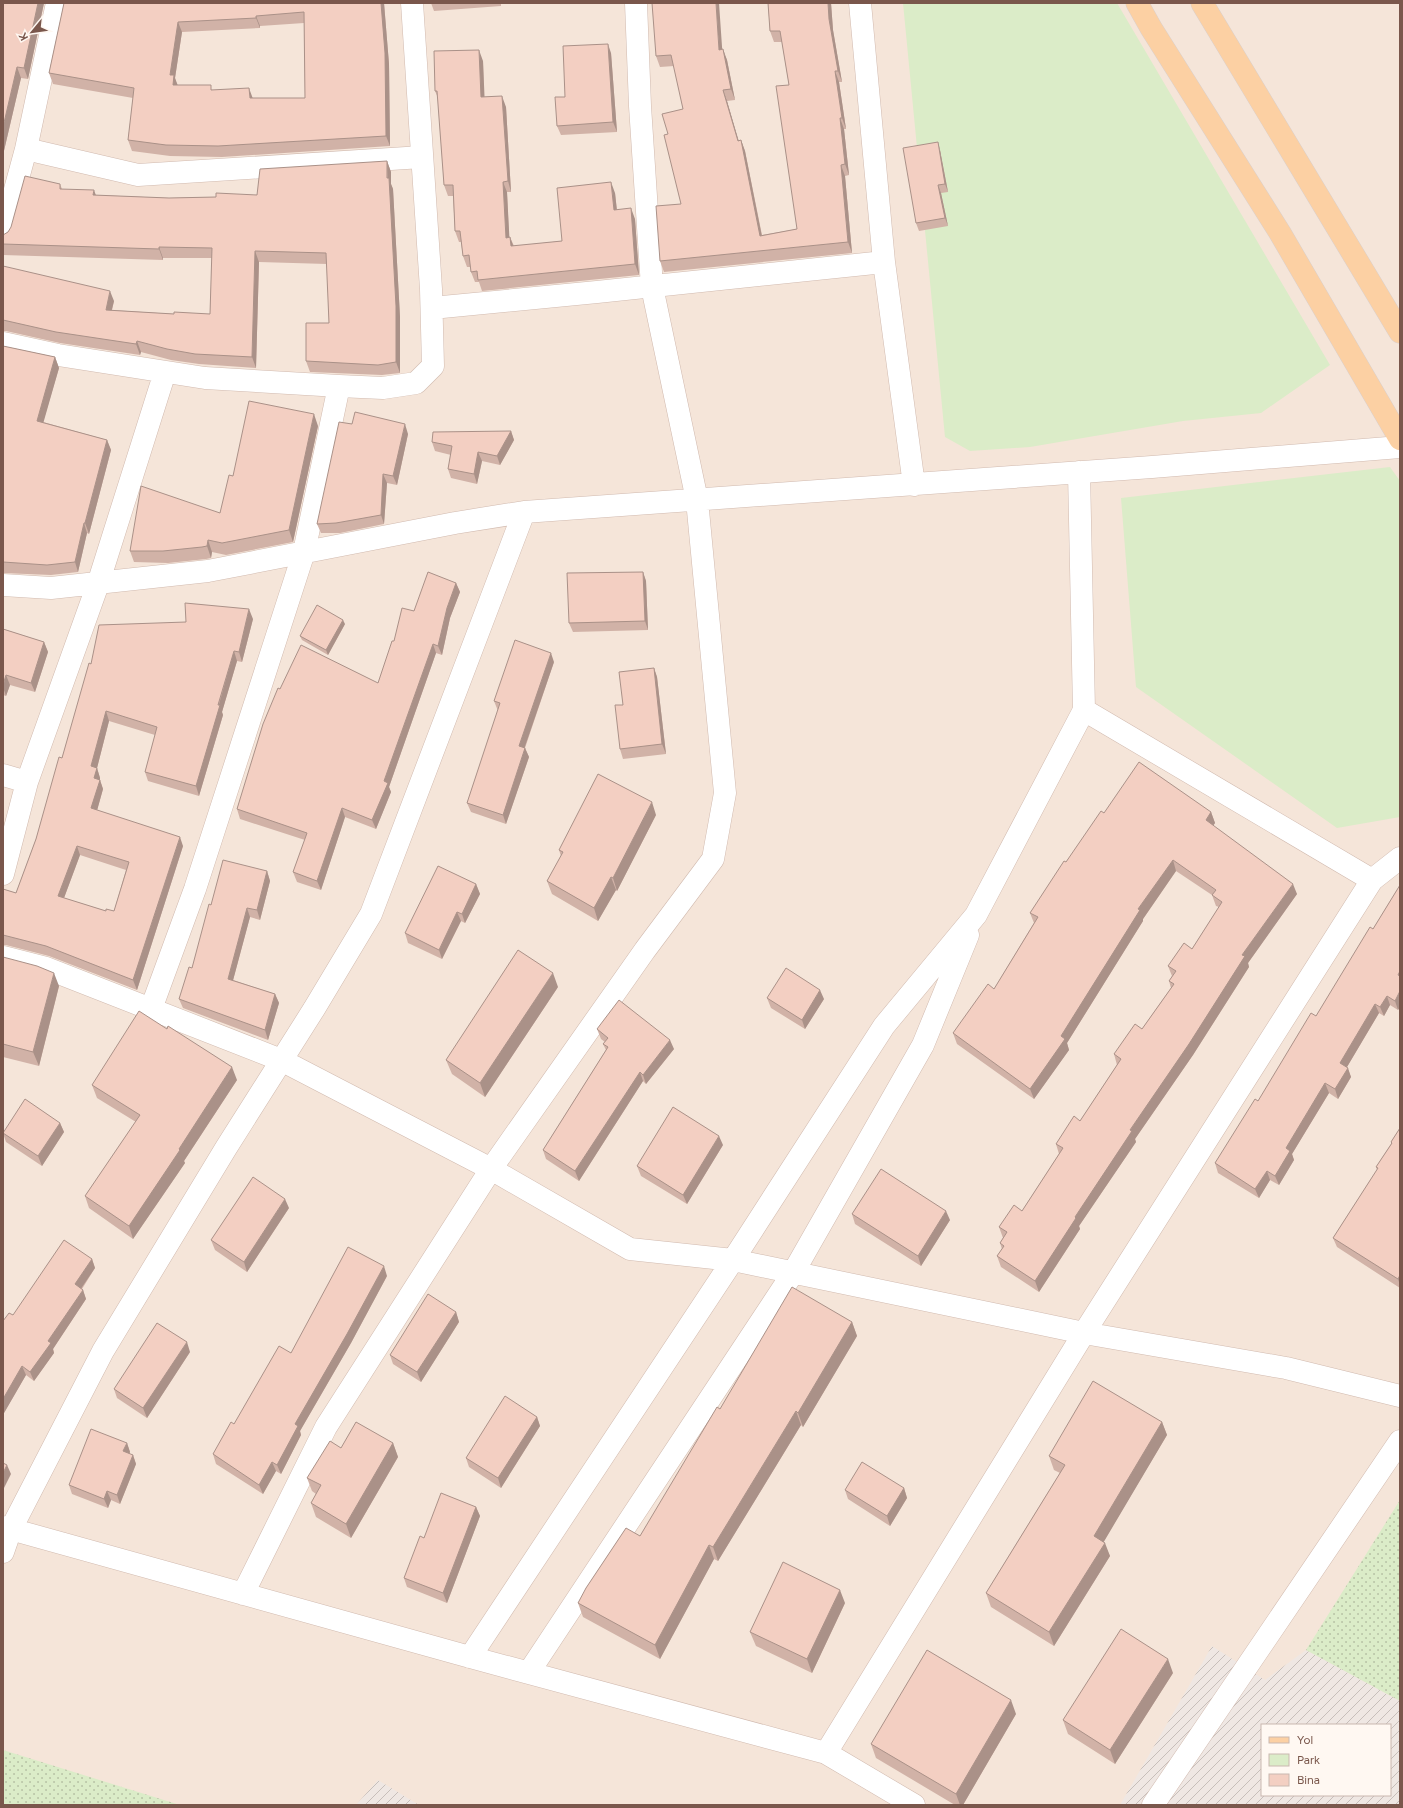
<svg xmlns="http://www.w3.org/2000/svg" width="1403" height="1808" font-family="Figtree,sans-serif">
  <style>
    .residential { fill: #f5e5d9; fill-rule: evenodd }
    .industrial { fill: url(#industrial-furrows); fill-rule: evenodd }
    .grass { fill: url(#grass-dots) }
    .park { fill: #dbecc8 }
    .lines { fill: none; stroke-linecap: round; stroke-linejoin: round }
    .minor-casing { stroke: #d1baaf; stroke-width: 23 }
    .major-casing { stroke: #dad0cd; stroke-width: 23 }
    .minor { stroke: #fff; stroke-width: 22 }
    .major { stroke: #fcd0a3; stroke-width: 22 }
    .wall { fill: #d1b2a7; fill-rule: evenodd }
    .shaded-wall { fill: #aa9188 }
    .building { fill: #f3cfc2; stroke: #aa9188; fill-rule: evenodd }
  </style>
  <defs>
    <pattern id="industrial-furrows" width="10" height="10" patternUnits="userSpaceOnUse"><rect width="10" height="10" fill="#efe7e3"/><path d="M-1 1l2-2M0 10L10 0M9 11l2-2" fill="none" stroke="#c7beba"/></pattern>
    <pattern id="grass-dots" width="8" height="8" patternUnits="userSpaceOnUse"><rect width="8" height="8" fill="#dbecc8"/><path d="M2 2h.1M6 6h.1" fill="none" stroke="#b7c2a5" stroke-width="1.8" stroke-linecap="round"/></pattern>
  </defs>
  <rect width="100%" height="100%" fill="#fdf4eb"/>
  <!-- residential -->
  <path class="residential" d="M3,3h1397v1802h-1397zM1262,1725h128v70h-128z"/>
  <!-- industrial -->
  <path class="industrial" d="M1212,1646l53,34 41,-30 94,51v104h-280zM1262,1725h128v70h-128z
    M378,1780l41,25h-63z"/>
  <!-- grass -->
  <path class="grass" d="M1400,1500v201l-94,-51z
    M3,1750l177,55h-177z"/>
  <!-- park -->
  <path class="park" d="M903,3h214l213,362 -69,48 -78,8 -153,26 -60,4 -25,-14z
    M1390,467l10,14v336l-63,11 -201,-141 -15,-189z"/>
  <g class="lines">
    <defs>
      <path id="minor" d="M860,3l24,259 30,223
        M26,149l112,26 284,-18
        M3,234l23,-85 31,-146
        M432,308l165,-16 287,-30
        M3,343l55,12 147,23 134,8 44,2 33,-5 17,-17 -2,-77 -19,-286
        M3,585l48,3 157,-17 247,-48 69,-11 628,-45 248,-20
        M1084,710l288,170
        M3,775l24,7
        M3,874l24,-92 71,-198 67,-212
        M3,957l43,11 235,92 210,109 139,80 103,11 351,73 202,35 114,28
        M151,1009l44,-120 109,-337 35,-166
        M3,1527l467,130 356,96 88,52
        M3,1552l8,-23 92,-178 123,-203 88,-139 57,-95 153,-402
        M243,1594l83,-167 165,-258 154,-219 68,-91 12,-66 -28,-293 -45,-213 -12,-181 -4,-103
        M470,1657l263,-397 151,-234 92,-111 108,-205 -5,-238
        M529,1672l264,-399 130,-228 45,-110
        M826,1753l258,-420 288,-453 28,-22
        M1153,1805l247,-364"/>
      <path id="major" d="M1137,3l14,25 129,205 120,206
        M1202,3l198,329"/>
    </defs>
    <!-- minor casing -->
    <use href="#minor" class="minor-casing"/>
    <!-- major casing -->
    <use href="#major" class="major-casing"/>
    <!-- minor -->
    <use href="#minor" class="minor"/>
    <!-- major -->
    <use href="#major" class="major"/>
  </g>
  <!-- wall -->
  <path class="wall" d="M3,3h41l-16,76 -7,-1 -18,77z
    M64,3h320l5,61 1,82 -168,11 -52,-1 -38,-5 -4,-11 5,-42 -80,-14 -4,-11zM304,23l1,75h-52l-40,-8 -36,-5 -2,-7 7,-46 78,-4v-2z
    M431,3h70v3l-67,5z
    M768,3h63l2,27 9,52h-3l7,47h-2l5,46 -4,1 7,77 -188,19 -4,-11 21,-57 -13,-70 15,-25 -9,-43 -14,1 -4,-11 66,-7 5,11 8,40 -8,1 11,39h3l4,11 17,84 35,-6 -8,-144 -7,-43h-8l-4,-11z
    M611,53l6,79 -56,3 -4,-9 8,-29z
    M483,61l1,36 22,10 5,85h-4l2,45h1l4,9 48,-5 53,-48 2,17 18,9 4,56 -157,16 -3,-9h-4l-4,-10v-5h-4l-4,-11 -2,-14h-2l-4,-11 -2,-35h-5l-4,-11 -6,-87 -3,-7z
    M940,150l8,42 -7,1 7,33 -29,5 -3,-8z
    M387,161l4,11v12l2,5 7,128v56l-18,2 -72,-3 -4,-11 23,-38 -2,-59 -68,-2 -3,106 -57,-4 -28,-4 -30,-8 -1,3 -80,-12 -54,-12h-3v-65l111,35 -2,9 62,4h36l2,-56h-49v2l-160,-5v-20l5,-3 52,-48 2,5 34,6 73,3 47,-1 41,-2z
    M3,346l52,11 4,11 -16,54 64,18 4,10 -22,84 -2,-1 -9,39 -27,3 -48,-2z
    M352,424l56,10 -11,51 -10,-2 -3,41 -44,9h-19l-4,-9z
    M318,426l-25,116 -67,13 -14,-3 -1,6 -5,1 -38,4 -34,-1 -4,-11 90,-38 13,-37z
    M511,431l3,9 -14,25 -18,-4 -5,23 -26,-6 -3,-9 3,-14 -16,-4 -3,-9z
    M643,572l3,9 2,49 -75,2 -4,-9z
    M456,583l4,9 -10,26 -8,37 -6,-2 -47,134 2,5 -15,37 -31,-12 -24,73 -24,-8 -4,-10 12,-32 -65,-21 -3,-10 43,-120 98,-6 16,-42 20,-30z
    M253,619l-11,43 -5,-1 -15,51 1,3 -24,81 -51,-15 -3,-9 10,-37 -46,-14 -12,47 3,10v2l3,9 -6,21 86,36 -46,144 -88,-34 -43,-11h-3v-56l13,4 20,-54 26,-81 29,-94 95,-42zM80,855l46,15 -12,41h-8l-42,-13z
    M345,624l-17,31 -26,-15 -2,-4z
    M3,629l41,13 4,10 -13,40 -25,-7 -4,11 -3,-1z
    M554,662l-29,86 4,9 -23,67 -35,-12 -4,-9 31,-92 -4,-10z
    M654,668l3,9 9,77 -43,5 -3,-10z
    M1211,812l4,11 -2,3 84,68 -49,69 1,4 -56,88 -58,84 1,3 -57,84 1,3 -41,63 -38,-25 -4,-11 5,-7 -2,-6 3,-5 -4,-11 23,-16 37,-57 -3,-10 24,-23 37,-56 -3,-11 28,-25 29,-41 -2,-7 3,-5 -4,-10 24,-17 27,-42 -3,-1 -4,-11 -36,-24 -33,48v2l-76,122 2,7 -35,49 -77,-55 -4,-11 41,-44 40,-66 -4,-10 36,-51 38,-49z
    M656,815l-39,76 -1,-1 -18,31 -46,-27 -5,-13 14,-25 -2,-6z
    M267,871l3,10 -10,39 -10,-3 -17,63 42,14 4,9 -11,37 -85,-32 -4,-9 13,-31 19,-63z
    M476,884l4,10 -15,29 -4,-2 -19,38 -34,-16 -3,-10z
    M1400,885v122l-2,3 -8,-5 -6,11 -5,-3 -32,54 4,10 -13,22 -9,-6 -37,61 2,6 -15,25 -9,-5 -11,18 -41,-25 -3,-10 43,-62 58,-85 57,-87z
    M3,957l56,29 -20,80 -36,-9z
    M558,987l-73,110 -33,-23 -6,-14z
    M767,998l57,1 -19,30 -34,-21z
    M597,1029l77,20 -28,35 -3,-3 -64,100 -33,-22 -3,-9 63,-100 -3,-6 2,-2 -4,-3z
    M237,1080l-53,81 1,2 -52,76 -44,-31 -4,-12 51,-74 -39,-24 -5,-13z
    M60,1123l4,9 -22,34 -36,-24 -3,-9z
    M1400,1128v160l-63,-41 -4,-9 44,-68 -1,-3 15,-23v-2z
    M723,1145l-36,59 -46,-28 -4,-10z
    M289,1208l-42,64 -32,-22 -4,-10z
    M852,1214l98,6 -29,46 -66,-42z
    M92,1259l3,9 -13,21 1,1 3,9 -33,50 1,4 -20,28 -8,-6 -22,38h-1v-92l10,-6z
    M387,1276l-36,67 -51,88 1,4 -20,39 -5,-3 -13,23 -47,-30 -3,-10 21,-30 57,-71z
    M456,1312l3,10 -38,60 -28,-18 -3,-9z
    M852,1322l5,14 -54,91 -2,-2 -83,136 -4,-2 -54,100 -77,-42 -5,-14 62,-67 80,-127z
    M190,1352l-43,66 -30,-20 -3,-9z
    M537,1417l3,9 -39,62 -32,-21 -3,-9z
    M1162,1422l5,13 -64,107 7,14 -56,90 -63,-39 -5,-14 74,-120 -6,-3 -5,-14z
    M127,1443l3,9 -1,2 4,1 3,9 -16,40 -9,-4 -3,8 -36,-14 -3,-9z
    M393,1443l5,14 -47,81 -35,-21 -5,-14 5,-9 -4,-3 -5,-13 34,-30z
    M904,1488l3,10 -17,28 -42,-27 -3,-9z
    M476,1507l4,9 -33,87 -40,-16 -3,-9 20,-40z
    M845,1603l-33,70 -56,-27 -6,-14z
    M1173,1673l-58,91 -47,-30 -5,-14z
    M1016,1714l-53,91h-8l-79,-47 -5,-14z"/>
  <!-- shaded-wall -->
  <path class="shaded-wall" d="M38,3h6l-16,76 -4,-11z
    M381,3h3l5,61 1,82 -4,-10z
    M716,3h3l4,58 -4,-11z
    M828,3h3l2,27 9,52 -4,-11 -9,-52z
    M256,16l4,10v2l-4,-10z
    M178,22l4,10 -7,46 3,8 -5,-1 -3,-10z
    M608,44l3,9 6,79 -4,-10z
    M723,49l4,11 8,40 -4,-11z
    M479,50l4,11 2,47 -4,-11z
    M17,67l4,11 -18,77v-28z
    M835,71l4,11 7,47 -4,-11z
    M249,88l4,11 -3,-1z
    M723,90l4,11 15,51 -4,-11z
    M502,96l4,11 5,85 -3,-11z
    M840,118l4,11 5,46 -4,-11z
    M741,140l4,11 19,96 -4,-11z
    M938,142l2,8 8,42 -3,-8z
    M387,161l4,11v12l2,5 7,128v56l-4,-11z
    M841,165l4,11 7,77 -4,-11z
    M503,182l4,10 3,57 -4,-11z
    M611,182l4,11 3,28 -4,-11z
    M938,185l3,8 7,33 -3,-8z
    M94,190l4,11 -5,-6z
    M631,208l4,11 4,56 -4,-11z
    M510,237l4,11 -3,-2z
    M159,247l4,11v2l-4,-11z
    M255,251l4,11 -3,106 -4,-11z
    M110,291l4,10 -5,20 -3,-11z
    M137,341l4,11 -1,3 -4,-11z
    M55,357l4,11 -18,63 -4,-10z
    M314,414l4,12 -25,116 -4,-12z
    M405,424l3,10 -11,51 -4,-9z
    M511,431l3,9 -14,25 -3,-9z
    M107,440l4,10 -22,84 -4,-11z
    M478,452l4,9 -5,23 -3,-10z
    M383,474l4,9 -3,41 -3,-9z
    M84,523l3,10 -9,39 -3,-10z
    M208,540l4,12 -1,6 -4,-12z
    M643,572l3,9 2,49 -3,-9z
    M456,583l4,9 -10,26 -8,37 -4,-9 9,-38z
    M249,609l4,10 -11,43 -3,-10z
    M343,620l2,4 -17,31 -2,-5z
    M44,642l4,10 -13,40 -4,-9z
    M433,644l3,9 -47,134 2,5 -15,37 -4,-9 12,-39z
    M234,651l3,10 -15,51 1,3 -24,81 -3,-10z
    M551,653l3,9 -32,93 -3,-9z
    M654,668l3,9 9,77 -4,-10z
    M6,675l4,10 -4,11 -3,-9z
    M106,711l3,10 -14,55 -4,-10z
    M525,748l4,9 -23,67 -3,-9z
    M97,768l3,10v2l3,9 -8,29 -4,-10 3,-30z
    M652,802l4,13 -39,76 -4,-13z
    M342,808l3,9 -24,73 -4,-9z
    M1211,812l4,11 -6,8 -3,-11z
    M180,837l3,9 -46,144 -4,-10z
    M77,846l3,9 -19,51 -3,-10z
    M1173,860l3,11 -33,48v2l-76,122 2,7 -35,49 -4,-10 31,-53 77,-127z
    M267,871l3,10 -10,39 -3,-10z
    M611,877l5,13 -18,31 -4,-13z
    M476,884l4,10 -15,29 -3,-9z
    M1293,884l4,10 -49,69 1,4 -56,88 -58,84 1,3 -57,84 1,3 -41,63 -4,-11 40,-64 167,-262z
    M247,908l3,9 -19,71 -3,-9z
    M457,912l4,9 -19,38 -3,-9z
    M54,973l5,13 -20,80 -6,-14z
    M553,973l5,14 -73,110 -5,-14z
    M820,990l4,9 -19,30 -3,-9z
    M1400,991v16l-2,3 -3,-9z
    M275,994l4,9 -11,37 -3,-10z
    M1387,996l3,9 -6,11 -4,-9z
    M1375,1004l4,9 -35,59 -4,-9z
    M670,1040l4,9 -28,35 -3,-9z
    M232,1067l5,13 -53,81 1,2 -52,76 -4,-13z
    M1348,1068l3,9 -13,22 -3,-10z
    M640,1072l3,9 -64,100 -4,-10z
    M1325,1083l4,10 -37,61 2,6 -15,25 -4,-9 11,-28z
    M60,1123l4,9 -22,34 -4,-10z
    M719,1136l4,9 -36,59 -4,-9z
    M1267,1171l3,9 -11,18 -4,-9z
    M285,1199l4,9 -42,64 -3,-10z
    M946,1211l4,9 -29,46 -3,-10z
    M92,1259l3,9 -17,25 -3,-9z
    M384,1266l3,10 -36,67 -51,88 1,4 -20,39 -4,-9 18,-41z
    M1400,1275v10l-2,-6z
    M83,1290l3,9 -33,50 1,4 -20,28 -4,-9 18,-31z
    M456,1312l3,10 -38,60 -4,-10z
    M852,1322l5,14 -54,91 -5,-14z
    M187,1342l3,10 -43,66 -4,-10z
    M22,1366l4,9 -22,38 -1,-2v-12z
    M796,1411l5,14 -83,136 -5,-14z
    M537,1417l3,9 -39,62 -3,-10z
    M1162,1422l5,13 -68,115 -5,-14z
    M127,1443l3,9 -4,9 -3,-10z
    M393,1443l5,14 -47,81 -5,-14z
    M133,1455l3,9 -16,40 -3,-9z
    M272,1462l4,9 -13,23 -4,-9z
    M7,1465l4,9 -8,16v-17z
    M904,1488l3,10 -17,28 -3,-10z
    M107,1491l4,9 -3,8 -4,-9z
    M476,1507l4,9 -33,87 -4,-10z
    M1105,1543l5,13 -56,90 -5,-14z
    M709,1545l5,14 -54,100 -5,-14z
    M840,1590l5,13 -33,70 -5,-14z
    M1168,1659l5,14 -58,91 -5,-14z
    M1011,1700l5,14 -53,91h-3l-4,-11z"/>
  <!-- building -->
  <path class="building" d="M3,3h35l-14,65 -7,-1 -14,60z
    M64,3h317l4,50 1,83 -168,10 -52,-1 -38,-5 6,-52 -85,-15zM304,12l1,86h-55l-1,-10 -38,2v-5h-38l1,-10h-4l8,-53 78,-4v-2z
    M652,3h64l3,47 4,-1 8,40 -8,1 15,51 3,-1 19,96 37,-7 -21,-143 13,-1 -9,-54h-10l-2,-28h60l1,16 9,52h-3l7,47h-2l5,46 -4,1 7,77 -188,19 -4,-55 25,-2 -17,-69 4,-1 -6,-20 21,-5 -12,-54 -15,1z
    M608,44l5,78 -56,4 -2,-29h10l-2,-51z
    M479,50l2,47 21,-1 6,85 -5,1 3,56 4,-1 1,9 51,-5 -5,-53 54,-6 3,28 17,-2 4,56 -157,16 -1,-9 -6,1 -2,-17 -6,1 -3,-25h-5l-2,-46h-9l-7,-94h-2l-1,-40z
    M938,142l7,42 -7,1 7,33 -29,5 -13,-75z
    M387,161v17h2l7,128v56l-18,3 -72,-4v-38h23l-3,-70 -71,-2 -3,106 -57,-3 -28,-5 -30,-8 -1,3 -80,-12 -53,-12v-54l107,25 -4,19 68,4v-2l36,2 2,-66 -53,-1v2l-156,-5v-9l5,-3 3,-5 14,-51 35,8v5l34,1 -1,5 76,3 47,-1v-4l41,2 3,-26z
    M3,346l52,11 -18,64 70,19 -22,83h-1l-9,39 -28,3 -44,-3z
    M249,401l65,13 -25,116 -67,13 -14,-3 -1,6 -5,1 -39,4h-33l11,-65 79,27 9,-38 4,1z
    M355,412l50,12 -12,52 -10,-2 -2,41 -45,8 -19,1 22,-102 13,2z
    M511,431l-14,25 -19,-4 -4,22 -26,-5 4,-23 -20,-4 1,-10z
    M428,572l28,11 -9,25 -9,38 -5,-2 -49,137 4,2 -16,37 -30,-12 -25,73 -24,-9 14,-39 -70,-24 26,-85 15,-36 2,1 21,-44 77,38 14,-42h2l8,-33 12,3z
    M643,572l2,49 -76,2 -2,-50z
    M185,603l64,6 -10,43 -5,-1 -16,54h2l-24,81 -51,-14 12,-45 -51,-16 -15,55 6,2 -3,10 6,2 -9,28 89,29 -47,143 -87,-34 -43,-11v-46l13,4 20,-54 23,-82 3,1 27,-95 2,1 8,-39 87,-3zM77,846l52,16 -15,49 -8,-2v2l-48,-15z
    M317,605l26,15 -17,30 -26,-14z
    M3,629l41,13 -13,41 -25,-8 -3,10z
    M515,640l36,13 -32,93 6,2 -22,67 -36,-12 33,-100 -6,-2z
    M654,668l8,76 -42,5 -5,-44h8l-4,-33z
    M1139,762l72,50 -5,8 87,64 -51,71 3,1 -56,88 -59,86 2,1 -57,86 1,1 -41,63 -38,-25 7,-10 -4,-3 7,-11 -8,-5 15,-22 8,6 41,-63 -7,-4 18,-28 6,5 41,-62 -7,-5 21,-30 7,5 32,-45 -5,-3 7,-10 -8,-5 16,-23 8,6 30,-47 -10,-7 4,-5 -43,-30 -35,49 2,1 -79,126 4,3 -35,50 -77,-56 35,-49 6,5 44,-72 -8,-4 34,-52 2,1 35,-51 3,2z
    M598,774l54,28 -39,76 -2,-1 -17,31 -47,-27 16,-29 -4,-2z
    M223,860l44,11 -10,39 -10,-2 -19,71 47,15 -10,36 -86,-31 10,-32 3,1 17,-64 2,1z
    M438,866l38,18 -14,30 -5,-2 -18,38 -34,-17z
    M1400,885v86l-2,4 2,1v15l-5,10 -8,-5 -7,11 -5,-3 -35,59 8,5 -13,21 -10,-6 -39,65 4,3 -15,25 -8,-5 -12,18 -40,-26 40,-64 3,2 53,-88 5,3 54,-89 3,2z
    M518,950l35,23 -73,110 -34,-23z
    M3,957l34,9 17,7 -21,79 -30,-8z
    M786,968l34,22 -18,30 -35,-22z
    M619,1000l51,40 -27,35 -3,-3 -65,99 -32,-21 65,-103 -5,-3 5,-6 -11,-9z
    M139,1011l28,18 1,-3 64,41 -53,82 1,1 -51,76 -44,-30 55,-81 -48,-30z
    M25,1099l35,24 -22,33 -35,-23z
    M673,1107l46,29 -36,59 -46,-29z
    M1400,1128v147l-2,4 -65,-41 45,-70 -2,-1 16,-24 -1,-1z
    M881,1169l65,42 -28,45 -66,-42z
    M253,1177l32,22 -41,63 -33,-22z
    M64,1240l28,19 -17,25 8,6 -35,51 3,2 -21,29 -8,-6 -19,33v-78l6,-8 4,2z
    M348,1247l36,19 -37,68 -52,90 3,2 -21,39 -5,-3 -13,23 -46,-31 18,-32 3,2 45,-78 12,7z
    M792,1287l60,35 -54,91 -2,-2 -83,136 -4,-2 -54,100 -77,-42 8,-15 40,-60 14,8 77,-129 3,2z
    M428,1294l28,18 -39,60 -27,-17z
    M157,1323l30,19 -44,66 -29,-19z
    M1093,1381l69,41 -68,114 11,7 -56,89 -63,-39 79,-128 -16,-9z
    M505,1396l32,21 -39,61 -32,-20z
    M356,1422l37,21 -47,81 -35,-21 10,-18 -14,-7 23,-37 11,7z
    M91,1429l36,14 -4,8 10,4 -16,40 -10,-4 -3,8 -35,-14z
    M862,1462l42,26 -17,28 -42,-26z
    M3,1463l4,2 -4,8z
    M441,1493l35,14 -33,86 -39,-15 16,-42 4,2z
    M783,1562l57,28 -33,69 -57,-27z
    M1121,1629l47,30 -58,91 -47,-30z
    M927,1650l84,50 -55,94 -85,-50z"/>
  <!-- border -->
  <rect width="1403" height="1808" fill="none" stroke="#7a574c" stroke-width="8"/>
  <!-- legend -->
  <rect x="1261" y="1724" width="130" height="72" fill="#fff8f2" stroke="#cab8b0"/>
  <rect x="1269" y="1737" width="20" height="6" fill="#fcd0a3" stroke="#cab8b0"/>
  <text x="1297" y="1744" font-size="12" fill="#7a574c">Yol</text>
  <rect x="1269" y="1754" width="20" height="12" fill="#dbecc8" stroke="#cab8b0"/>
  <text x="1297" y="1764" font-size="12" fill="#7a574c">Park</text>
  <rect x="1269" y="1774" width="20" height="12" fill="#f3cfc2" stroke="#cab8b0"/>
  <text x="1297" y="1784" font-size="12" fill="#7a574c">Bina</text>
  <!-- north arrow -->
  <g transform="translate(32 32) rotate(241)" stroke="#fff8f2" stroke-width="3" paint-order="stroke">
  <path d="M0-3L7 15L0 10L-7 15Z" fill="#7a574c"/>
  <text y="-6" font-size="11" font-weight="bold" text-anchor="middle" fill="#7a574c">K</text>
  </g>
</svg>
